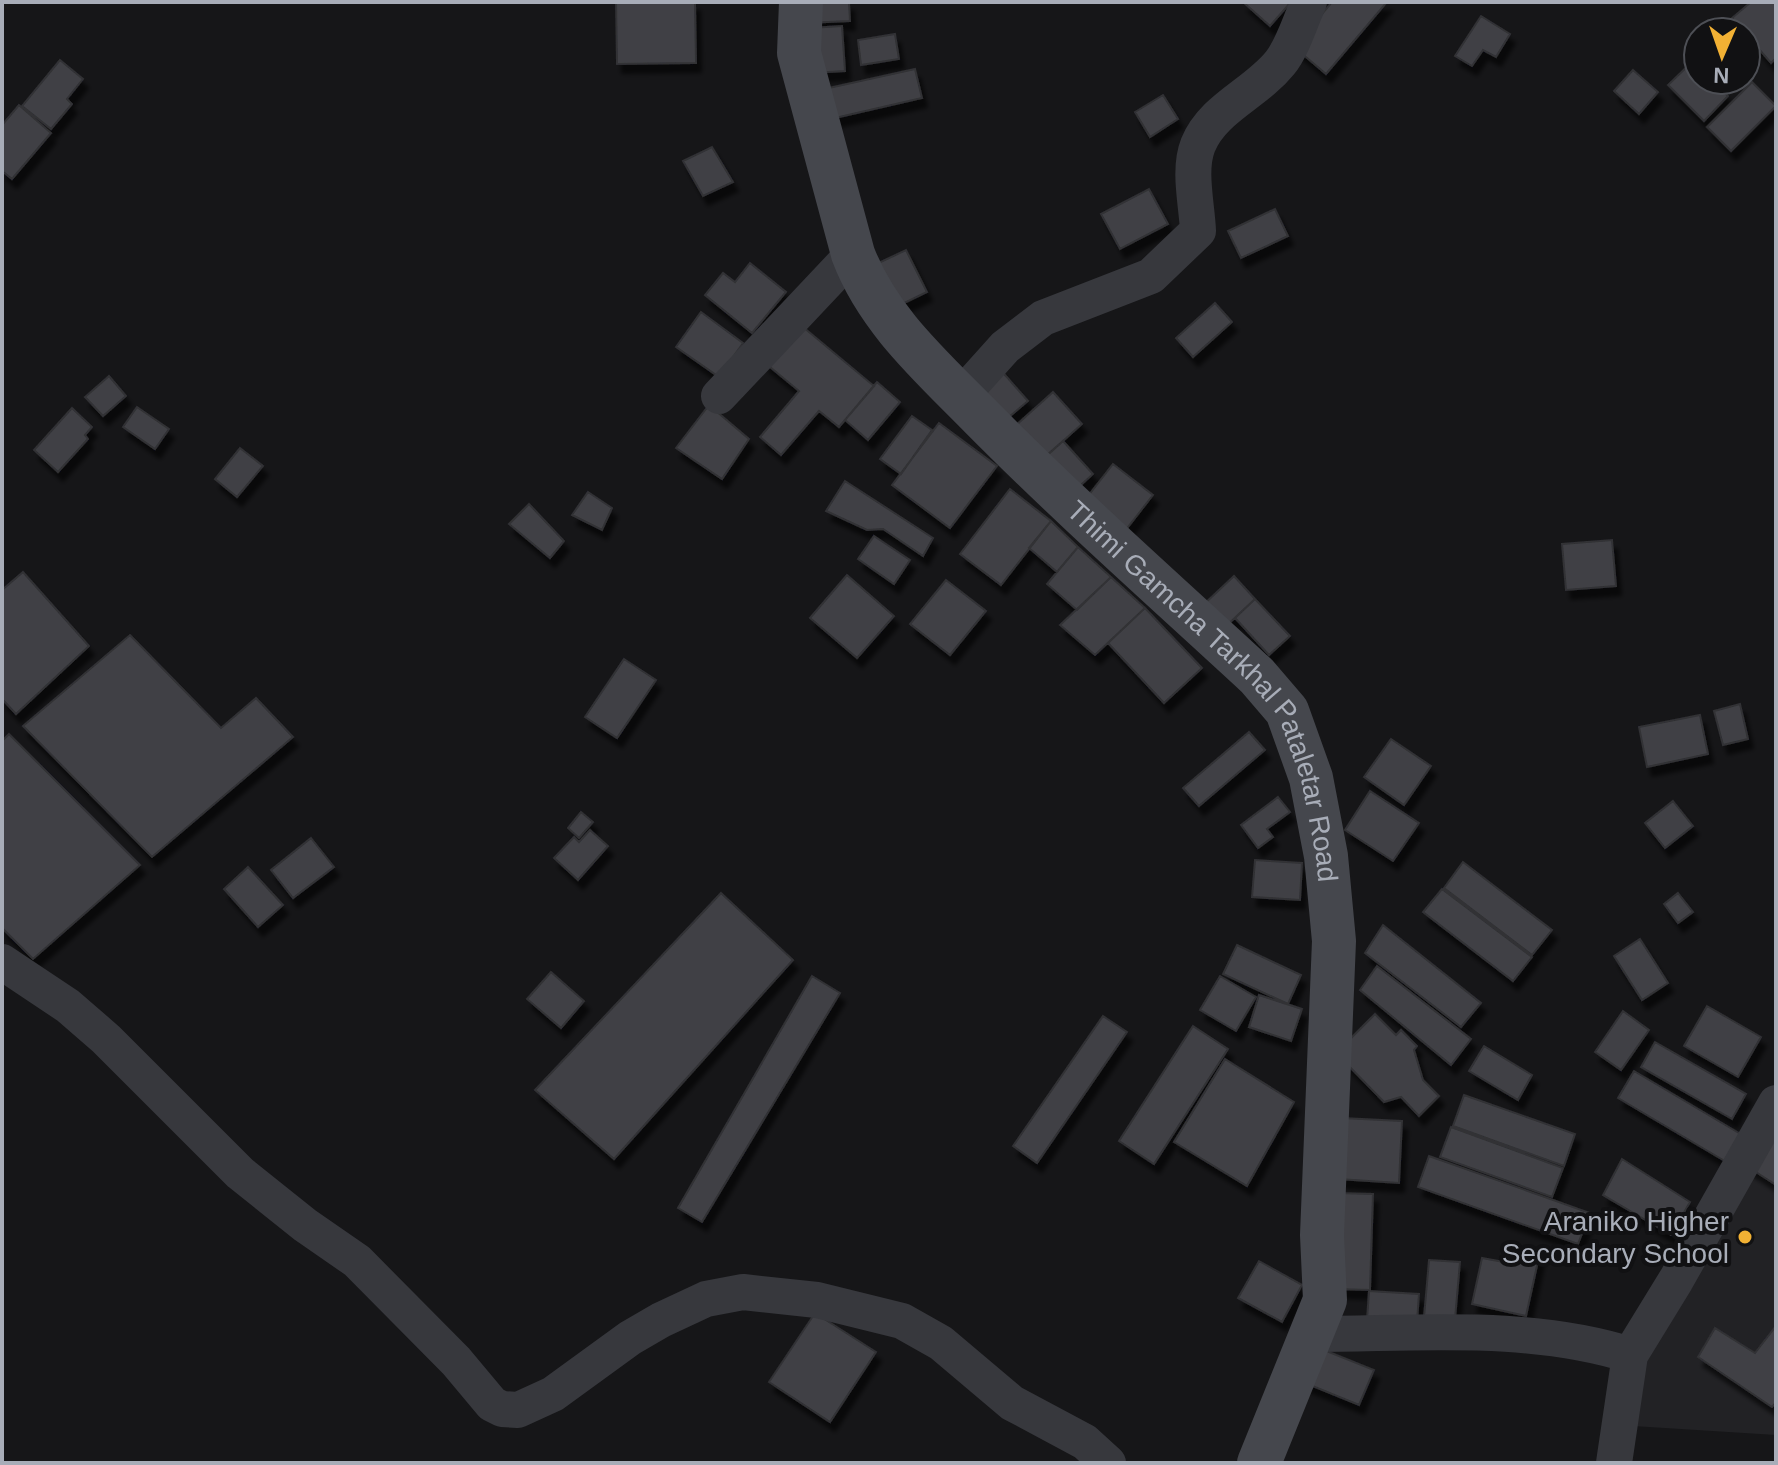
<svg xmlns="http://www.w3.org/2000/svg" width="1778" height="1465" font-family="Helvetica,sans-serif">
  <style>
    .built { fill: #222225 }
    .building { fill: #404145; stroke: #303034; stroke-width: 2; filter: url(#shadow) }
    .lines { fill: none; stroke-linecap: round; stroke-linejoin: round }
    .street { stroke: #37383d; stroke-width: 36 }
    .secondary { stroke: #45474d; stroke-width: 44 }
    .poi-dot { fill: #f2b134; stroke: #111113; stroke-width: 3 }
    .labels { text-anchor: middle; stroke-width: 8; stroke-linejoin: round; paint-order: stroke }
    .street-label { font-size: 28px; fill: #a8adb8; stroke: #111113 }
    .poi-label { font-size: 28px; fill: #a8adb8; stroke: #111113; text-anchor: end }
  </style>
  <defs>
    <filter id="shadow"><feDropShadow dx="5" dy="9" stdDeviation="2" flood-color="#0009"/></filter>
  </defs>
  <rect width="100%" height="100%" fill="#161618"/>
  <!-- built -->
  <path class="built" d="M1776,1138v297l-143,-9 18,-90z"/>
  <!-- building -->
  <path class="building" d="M616,2h79l1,61 -79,1z
    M805,2h44l1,19 -44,2z
    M1243,2h48l-21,24z
    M1332,2h55l-61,72 -32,-27z
    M1751,2h25v56l-5,5 -39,-45z
    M1481,16l29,18 -14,23 -13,-7 -11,16 -17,-10z
    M842,26l3,45 -33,2 -3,-45z
    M895,34l4,25 -38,6 -3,-25z
    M60,60l23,19 -16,20 5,5 -21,25 -29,-23z
    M1693,61l5,5v14h14l16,16 -24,25 -36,-36z
    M915,69l7,29 -100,23 -7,-30z
    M1633,70l25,22 -19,22 -25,-23z
    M1752,82l24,24 -45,45 -24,-24z
    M1163,95l15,24 -28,18 -15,-25z
    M19,105l32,28 -39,46 -10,-8v-46z
    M712,147l21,35 -30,14 -20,-35z
    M1149,189l19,35 -48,25 -19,-35z
    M1275,209l13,27 -47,22 -13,-27z
    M906,250l21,42 -33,16 -22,-42z
    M750,263l36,29 -34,41 -47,-38 18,-22 12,9z
    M1215,303l17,19 -39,35 -17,-19z
    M701,312l42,31 -24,34 -43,-30z
    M797,322l77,64 -35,41 -20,-16 -38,44 -21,-18 39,-46 -35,-29z
    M999,368l29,33 -25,21 -28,-34z
    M109,376l17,20 -23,20 -18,-19z
    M877,382l23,20 -32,38 -23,-20z
    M1053,392l29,32 -39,35 -29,-32z
    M709,405l40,34 -27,40 -46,-31z
    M137,407l32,22 -14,20 -32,-22z
    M72,408l20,19 -7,8 3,4 -30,33 -24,-22z
    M912,416l20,14 -31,44 -21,-15z
    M939,423l58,43 -47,62 -58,-43z
    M1063,441l30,33 -23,21 -31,-33z
    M240,448l23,18 -26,31 -22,-18z
    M1113,464l40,31 -32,41 -40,-31z
    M845,481l88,57 -10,18 -40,-27 -16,1 -41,-19z
    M1010,489l41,32 -50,64 -41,-31z
    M588,492l24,16 -10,22 -30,-15z
    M529,504l35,37 -14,17 -41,-34z
    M1051,521l27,26 -21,25 -28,-24z
    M874,536l36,24 -16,24 -36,-25z
    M1612,540l4,46 -50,4 -4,-46z
    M1078,547l33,30 -34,33 -30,-26z
    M23,572l66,74 -73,68 -14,-15v-109z
    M847,575l47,41 -37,42 -47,-40z
    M1234,576l21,23 -31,29 -21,-23z
    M1111,577l34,31 -50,47 -35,-30z
    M946,580l40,31 -36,44 -40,-31z
    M1255,599l35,37 -21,19 -34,-37z
    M1145,608l57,60 -38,35 -56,-60z
    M130,635l91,93 35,-30 37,39 -141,120 -129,-131z
    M624,659l32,21 -39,58 -32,-21z
    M1740,704l8,35 -25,6 -9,-34z
    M1700,715l8,39 -61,13 -8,-40z
    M1249,732l16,18 -66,56 -16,-18z
    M9,734l131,131 -107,94 -31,-31v-187z
    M1391,739l40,27 -27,39 -40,-28z
    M1370,791l49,32 -26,38 -48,-31z
    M1278,797l12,15 -23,17 6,8 -15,11 -17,-23z
    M1673,801l20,25 -28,22 -20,-25z
    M581,812l12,10 -14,16 -11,-10z
    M590,830l18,16 -30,34 -24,-22 20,-21 5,5z
    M311,838l23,29 -41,31 -22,-28z
    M1255,860l47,3 -2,37 -48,-3z
    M1463,862l89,68 -20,25 -88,-67z
    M248,867l35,38 -25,22 -34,-38z
    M1442,889l90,68 -19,24 -90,-69z
    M721,893l72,67 -179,199 -79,-69z
    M1678,893l15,19 -15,11 -14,-19z
    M1383,925l98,78 -20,24 -96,-74z
    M1640,939l28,44 -26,17 -28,-44z
    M1237,945l64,30 -13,29 -65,-30z
    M1377,966l94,73 -20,26 -91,-75z
    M551,972l33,29 -23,27 -34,-29z
    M812,976l28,17 -138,229 -24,-14z
    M1220,976l36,21 -20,34 -36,-21z
    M1259,995l43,14 -11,32 -42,-14z
    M1707,1006l54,31 -23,40 -54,-31z
    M1623,1011l26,19 -28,40 -26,-18z
    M1375,1014l21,21 5,-5 16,16 -3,4 9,30 16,16 -20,20 -18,-19 -17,5 -48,-49z
    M1103,1016l24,16 -90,131 -24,-17z
    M1193,1026l35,23 -74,115 -35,-23z
    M1655,1042l91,52 -14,25 -91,-52z
    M1484,1046l48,29 -14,25 -49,-29z
    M1225,1059l69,43 -47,84 -73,-44z
    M1634,1071l110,65 -16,27 -110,-65z
    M1464,1095l111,39 -11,32 -111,-40z
    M1342,1118l60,3 -3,62 -61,-4z
    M1451,1127l112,41 -11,29 -112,-40z
    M1764,1135l12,7v43l-31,-20z
    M1429,1156l161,57 -12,31 -160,-57z
    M1622,1159l68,43 -19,33 -68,-40z
    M1337,1193l36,1 -3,96 -37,-1z
    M1518,1247l22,5 -14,64 -54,-12 10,-46 22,4 1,-7 11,3z
    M1429,1260l31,2 -5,57 -31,-2z
    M1259,1261l43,24 -20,37 -44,-24z
    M1369,1291l50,3 -2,28 -50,-3z
    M815,1313l61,39 -46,70 -61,-40z
    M1776,1326v76l-4,5 -74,-50 17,-29 40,25z
    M1319,1348l55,22 -15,35 -54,-22z"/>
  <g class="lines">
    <!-- street -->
    <path class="street" d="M719,396l134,-142
      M961,396l44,-49 38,-29 108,-42 47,-45c-1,-26 -10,-61 0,-86 15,-37 57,-51 82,-82 13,-16 20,-42 29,-61
      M2,962l66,44 38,33 134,134 65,52 52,36 99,100 36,43 10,5 16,1 35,-16 77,-56 31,-18 45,-21 37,-7 74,8 85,21 39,22 71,60 73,39 23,21
      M1313,1334c105,0 216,-11 317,21
      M1614,1463l16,-108 46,-75 100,-177"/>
    <!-- secondary -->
    <path class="secondary" id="s1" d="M801,2l-2,51 54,201c25,66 79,113 127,162 89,90 184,174 277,260l30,35 24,67 15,78 8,85 -12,294 3,65 -66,163"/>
  </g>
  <!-- markers -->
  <circle class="poi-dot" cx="1745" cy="1237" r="8"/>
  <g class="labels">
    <!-- street labels -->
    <g class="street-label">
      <text dy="10" stroke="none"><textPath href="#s1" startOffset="832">Thimi Gamcha Tarkhal Pataletar Road</textPath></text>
    </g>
    <!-- poi labels -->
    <g class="poi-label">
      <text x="1729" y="1231">Araniko Higher<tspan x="1729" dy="32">Secondary School</tspan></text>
    </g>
  </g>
  <!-- border -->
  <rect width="1778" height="1465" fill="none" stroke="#a8adb8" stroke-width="8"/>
  <!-- north arrow -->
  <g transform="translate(1722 56) rotate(182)"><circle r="38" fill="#111113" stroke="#4d4f55" stroke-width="2"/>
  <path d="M0-6L14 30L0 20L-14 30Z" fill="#f2b134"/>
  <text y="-12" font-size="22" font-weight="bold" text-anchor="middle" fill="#a8adb8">N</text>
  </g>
</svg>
